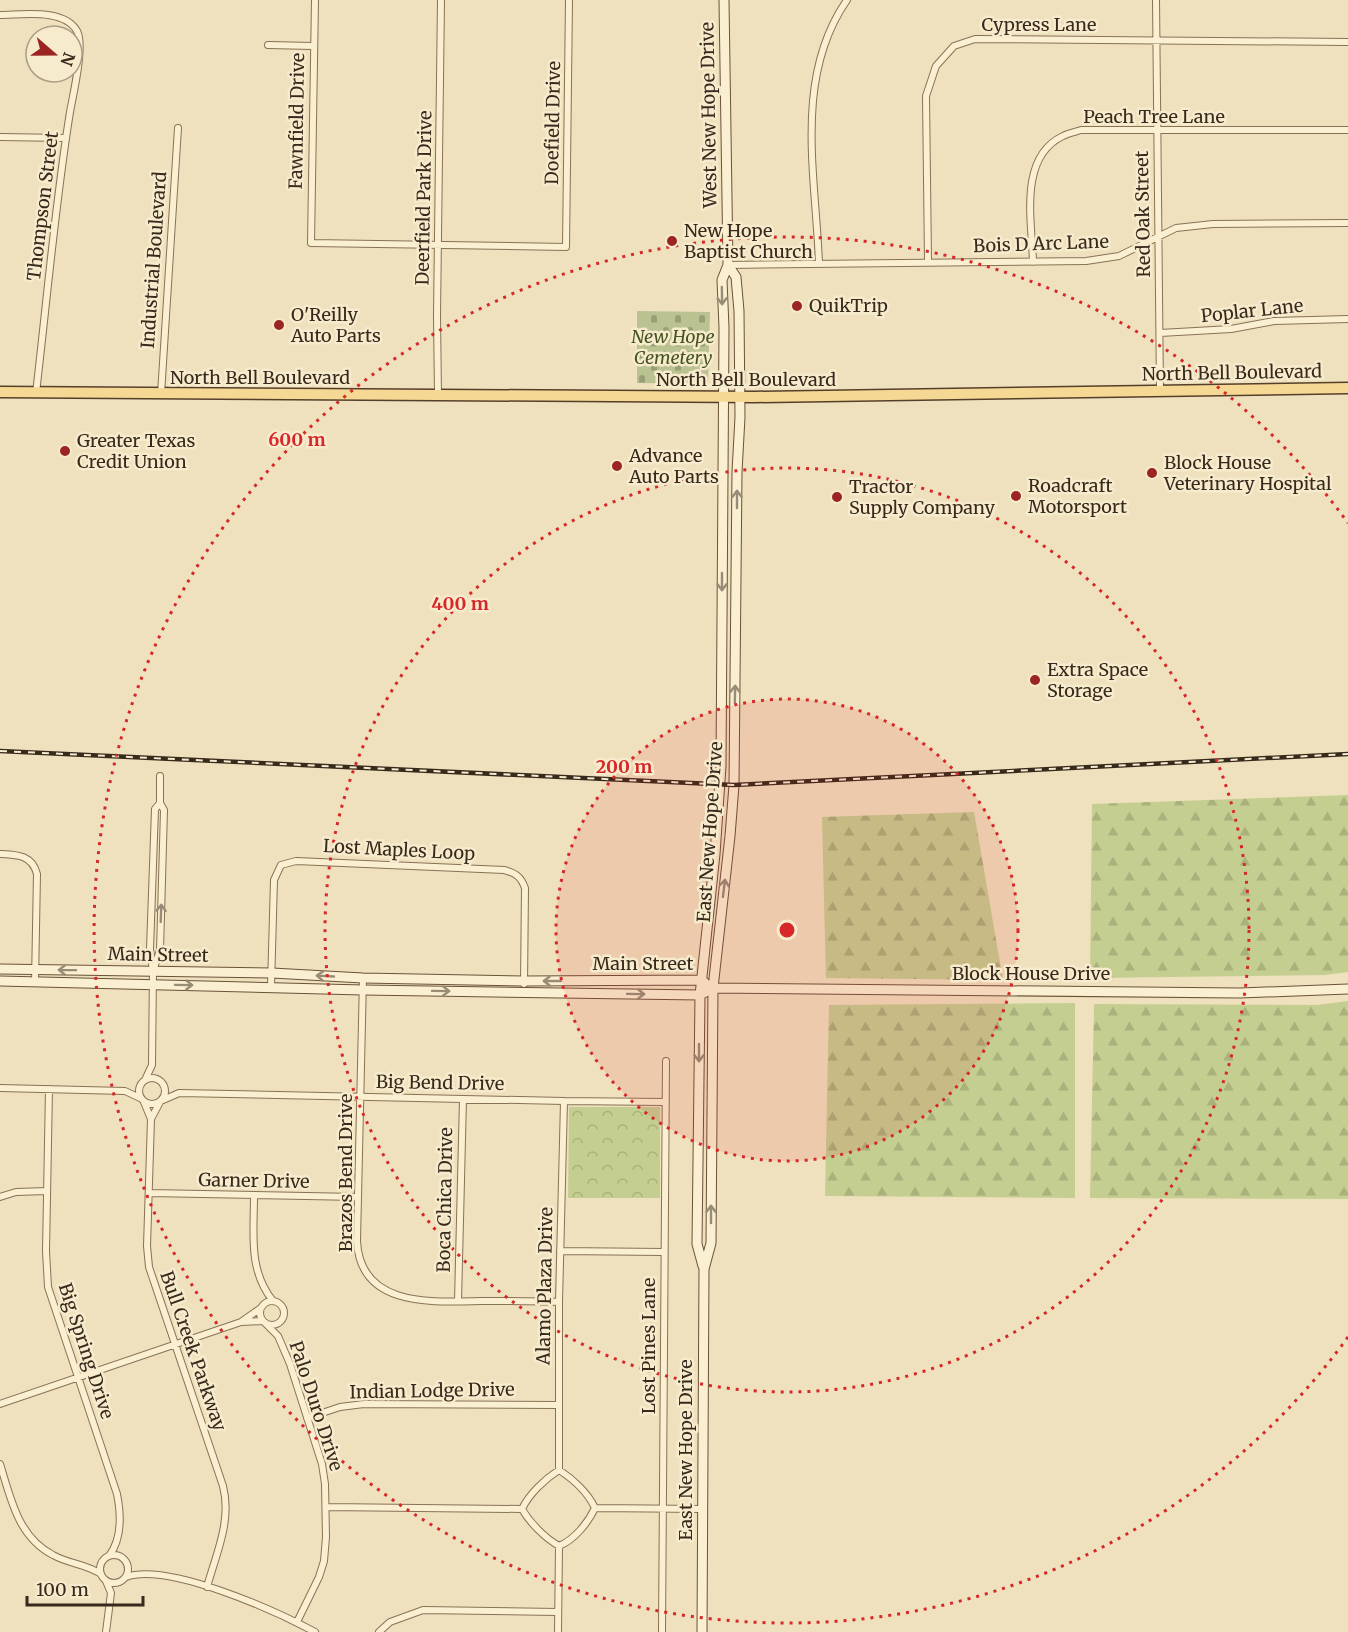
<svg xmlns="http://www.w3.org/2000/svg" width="1348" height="1632" font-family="Merriweather,serif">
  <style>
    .forest { fill: url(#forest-firs) }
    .cemetery { fill: url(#cemetery-stones) }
    .park { fill: url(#park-crowns) }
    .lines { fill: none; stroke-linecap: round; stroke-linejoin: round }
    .street-casing { stroke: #887256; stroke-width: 8 }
    .secondary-casing { stroke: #6a5239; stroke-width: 11 }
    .primary-casing { stroke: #553f2b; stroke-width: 13 }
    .street { stroke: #faefd1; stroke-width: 6 }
    .secondary { stroke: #faefd1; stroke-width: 9 }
    .primary { stroke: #f5d893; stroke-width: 10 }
    .rail-casing { stroke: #37291b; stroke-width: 4.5 }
    .rail { stroke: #f7ebcd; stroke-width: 2; stroke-dasharray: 7; stroke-linecap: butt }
    .oneway { stroke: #988c76 }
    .ring { fill: none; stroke: #d62828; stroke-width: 3; stroke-dasharray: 3 6 }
    .poi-dot { fill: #9a2523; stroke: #f7ebcd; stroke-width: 2 }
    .labels { text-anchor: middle; stroke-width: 5; stroke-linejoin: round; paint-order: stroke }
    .street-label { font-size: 18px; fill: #37291b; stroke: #f7ebcd }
    .poi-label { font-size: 18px; fill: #37291b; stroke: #f7ebcd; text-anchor: start }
    .park-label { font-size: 18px; font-style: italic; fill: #465421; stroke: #f7ebcd }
    .centre { fill: #d62828; stroke: #f7ebcd; stroke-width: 3 }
    .ring-label { font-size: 18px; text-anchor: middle; font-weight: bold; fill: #d62828; stroke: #f7ebcd; stroke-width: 5; stroke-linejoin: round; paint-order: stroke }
  </style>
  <defs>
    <pattern id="forest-firs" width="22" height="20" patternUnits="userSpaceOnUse" patternTransform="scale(1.5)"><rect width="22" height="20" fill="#c5ce91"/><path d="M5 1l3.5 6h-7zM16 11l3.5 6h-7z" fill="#aab17c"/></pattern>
    <pattern id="cemetery-stones" width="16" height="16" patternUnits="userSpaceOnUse" patternTransform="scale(1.5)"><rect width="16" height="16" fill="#bbc291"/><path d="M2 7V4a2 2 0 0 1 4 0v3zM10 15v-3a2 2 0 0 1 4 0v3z" fill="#999e76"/></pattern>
    <pattern id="park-crowns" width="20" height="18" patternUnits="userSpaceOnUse" patternTransform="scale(1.5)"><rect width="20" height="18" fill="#c5ce91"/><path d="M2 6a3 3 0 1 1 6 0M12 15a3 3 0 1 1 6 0" fill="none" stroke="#aab17c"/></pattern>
  </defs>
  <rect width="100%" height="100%" fill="#efe1bd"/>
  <!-- forest -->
  <path class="forest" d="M1348,795v177l-23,3 -235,3 2,-174z
    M974,812l29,168 -177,-2 -4,-161z
    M1348,1001v198l-258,-1 4,-194 223,1z
    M1075,1003v195l-250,-2 4,-191z"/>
  <!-- cemetery -->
  <path class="cemetery" d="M637,311l73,1 -2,72 -71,-1z"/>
  <!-- park -->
  <path class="park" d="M569,1107h91v91h-92z"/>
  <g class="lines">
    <defs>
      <path id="street" d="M315,0l-4,243 255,4 3,-247
        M1156,0l4,392
        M0,15c22,0 64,-7 77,16 8,14 -4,64 -7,81 -15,93 -23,188 -34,281
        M268,45l45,1
        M0,137l66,1
        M928,261l-2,-165 10,-30 18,-20 21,-7 373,3
        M1033,262c-1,-40 -15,-105 30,-126 5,-3 12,-4 18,-6h267
        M819,264c-3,-88 -26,-186 28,-264
        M728,265l358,-4 33,-5 57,-28 37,-4 135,-1
        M1160,333l71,-4 43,-8 74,-2
        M161,394l17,-266
        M438,395l-1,-79 4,-316
        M0,854c18,1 32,1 37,20l-2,108
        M154,968l6,-18 4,-140 -4,-7
        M363,978l-6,263c3,67 76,61 124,60 26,0 52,0 78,1
        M271,986l3,-106 7,-15 15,-4 208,9c12,3 17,7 21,18l-1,96
        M139 1091a13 13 0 1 1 26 0a13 13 0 1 1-26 0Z
        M145,1080l7,-15 1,-94 -3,-22 5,-140 5,-6v-27
        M0,1088l125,3 15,7
        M49,1089l-3,162 2,36 69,207c4,20 5,45 -8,62
        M163,1100l16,-7 385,8 101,1
        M144,1102l7,17 -4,127 2,21 74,219c9,35 -7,68 -16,101
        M151,1119l9,-17
        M149,1193l209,4
        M254,1196c0,38 -6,74 19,105
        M0,1197l16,-5 31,-1
        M560,1251l104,1
        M458,1301l5,-202
        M260 1313a12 12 0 1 1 24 0a12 12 0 1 1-24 0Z
        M241,1322l21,-1
        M265,1323l13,13 12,28 32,100 3,20 1,53 -2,24 -5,16 -22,45
        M0,1404l241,-82 20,-14
        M307,1418l33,-11 24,-3 195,1
        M0,1464c11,35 18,73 53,91 16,9 33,9 48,19
        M559,1470v-168l5,-201
        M559,1470c14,9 29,23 36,38 -7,15 -21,32 -36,38 -14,-8 -29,-23 -37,-37 7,-15 23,-30 37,-39z
        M326,1507l196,2
        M595,1508l107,1
        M100 1569a14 14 0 1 1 28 0a14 14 0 1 1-28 0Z
        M126,1577c42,-15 150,34 189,55
        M106,1632l5,-39 -5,-12
        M379,1632l11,-10 33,-12 135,2
        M558,1632l1,-86
        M662,1632l4,-571"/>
      <path id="secondary" d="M0,969l272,4 91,5 161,3 178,-1 4,4
        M0,981l363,9 337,5 13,-7 527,5 108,-4
        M703,1266l-6,-22 3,-249 15,-141 6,-88 3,-438 -2,-48 6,-15 -4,-265
        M702,1632l2,-363 7,-26 2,-255 17,-152 4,-51 3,-313 3,-55 -1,-106 -3,-34 -8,-12"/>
      <path id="primary" d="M0,392l755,5 593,-9"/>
    </defs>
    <!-- street casing -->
    <use href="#street" class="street-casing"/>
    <!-- secondary casing -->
    <use href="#secondary" class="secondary-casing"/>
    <!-- primary casing -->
    <use href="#primary" class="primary-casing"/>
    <!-- street -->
    <use href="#street" class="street"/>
    <!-- secondary -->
    <use href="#secondary" class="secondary"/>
    <!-- primary -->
    <use href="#primary" class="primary"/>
    <defs>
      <path id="rail" d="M0,751l734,34 614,-31"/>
    </defs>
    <!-- rail casing -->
    <use href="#rail" class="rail-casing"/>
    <!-- rail -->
    <use href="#rail" class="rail"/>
  </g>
  <!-- one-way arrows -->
  <defs><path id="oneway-shaft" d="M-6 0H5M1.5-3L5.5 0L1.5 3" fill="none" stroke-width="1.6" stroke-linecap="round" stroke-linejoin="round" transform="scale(1.5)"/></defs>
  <g class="oneway">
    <use href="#oneway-shaft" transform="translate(722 296) rotate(89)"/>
    <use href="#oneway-shaft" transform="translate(737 499) rotate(-90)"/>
    <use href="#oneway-shaft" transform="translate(722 582) rotate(90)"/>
    <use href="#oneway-shaft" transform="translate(735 694) rotate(-89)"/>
    <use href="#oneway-shaft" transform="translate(724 888) rotate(-83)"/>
    <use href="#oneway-shaft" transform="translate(161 913) rotate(-88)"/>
    <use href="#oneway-shaft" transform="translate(67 970) rotate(-179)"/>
    <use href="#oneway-shaft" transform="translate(325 976) rotate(-177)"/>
    <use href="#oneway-shaft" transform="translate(552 981) rotate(180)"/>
    <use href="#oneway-shaft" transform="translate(184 985) rotate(1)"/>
    <use href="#oneway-shaft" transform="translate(441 991) rotate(1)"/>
    <use href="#oneway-shaft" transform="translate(636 994) rotate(1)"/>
    <use href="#oneway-shaft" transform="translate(699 1053) rotate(90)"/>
    <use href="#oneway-shaft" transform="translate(711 1214) rotate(-90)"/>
  </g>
  <!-- distance rings -->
  <circle cx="787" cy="930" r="231" fill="#d62828" fill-opacity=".12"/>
  <g class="ring">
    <circle cx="787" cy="930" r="231"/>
    <circle cx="787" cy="930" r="462"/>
    <path d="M1348 1337A693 693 0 1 1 1348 523"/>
  </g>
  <!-- markers -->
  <g class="poi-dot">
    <circle cx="672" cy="241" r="6"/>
    <circle cx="797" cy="306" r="6"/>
    <circle cx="279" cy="325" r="6"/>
    <circle cx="65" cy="451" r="6"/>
    <circle cx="617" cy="466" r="6"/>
    <circle cx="1152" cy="473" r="6"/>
    <circle cx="1016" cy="496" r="6"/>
    <circle cx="837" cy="497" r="6"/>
    <circle cx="1035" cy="680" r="6"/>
  </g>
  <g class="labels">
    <!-- street labels -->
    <g class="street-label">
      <text x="1039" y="31">Cypress Lane</text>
      <text transform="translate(709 115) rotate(-91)" y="6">West New Hope Drive</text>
      <text x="1154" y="123">Peach Tree Lane</text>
      <text transform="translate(297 121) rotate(-89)" y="6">Fawnfield Drive</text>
      <text transform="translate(553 123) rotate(-89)" y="6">Doefield Drive</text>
      <text transform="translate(424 198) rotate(-89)" y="6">Deerfield Park Drive</text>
      <text transform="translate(43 206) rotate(-83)" y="6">Thompson Street</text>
      <text transform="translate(1143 214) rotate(-91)" y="6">Red Oak Street</text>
      <text transform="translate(1041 244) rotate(-2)" y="6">Bois D Arc Lane</text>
      <text transform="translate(154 260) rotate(-86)" y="6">Industrial Boulevard</text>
      <text transform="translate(1252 311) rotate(-6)" y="6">Poplar Lane</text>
      <text transform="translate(1232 373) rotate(-1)" y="6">North Bell Boulevard</text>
      <text x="260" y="384">North Bell Boulevard</text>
      <text x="746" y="386">North Bell Boulevard</text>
      <text transform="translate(710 832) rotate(-86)" y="6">East New Hope Drive</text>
      <text transform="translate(399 850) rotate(3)" y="6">Lost Maples Loop</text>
      <text transform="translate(158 955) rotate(1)" y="6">Main Street</text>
      <text x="643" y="970">Main Street</text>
      <text x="1031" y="980">Block House Drive</text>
      <text transform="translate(440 1083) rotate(1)" y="6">Big Bend Drive</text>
      <text transform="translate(346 1173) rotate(-90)" y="6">Brazos Bend Drive</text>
      <text transform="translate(254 1181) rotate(1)" y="6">Garner Drive</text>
      <text transform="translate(445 1200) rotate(-89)" y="6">Boca Chica Drive</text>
      <text transform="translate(545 1286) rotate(-89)" y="6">Alamo Plaza Drive</text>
      <text transform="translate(649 1346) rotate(-90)" y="6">Lost Pines Lane</text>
      <text transform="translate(86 1351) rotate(72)" y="6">Big Spring Drive</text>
      <text transform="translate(193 1351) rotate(71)" y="6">Bull Creek Parkway</text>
      <text transform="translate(432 1391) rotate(-1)" y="6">Indian Lodge Drive</text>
      <text transform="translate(316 1406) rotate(72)" y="6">Palo Duro Drive</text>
      <text transform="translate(686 1450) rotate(-90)" y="6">East New Hope Drive</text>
    </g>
    <!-- poi labels -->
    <g class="poi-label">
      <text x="684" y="237">New Hope<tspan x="684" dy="21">Baptist Church</tspan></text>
      <text x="809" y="312">QuikTrip</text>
      <text x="291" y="321">O'Reilly<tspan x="291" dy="21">Auto Parts</tspan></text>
      <text x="77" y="447">Greater Texas<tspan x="77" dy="21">Credit Union</tspan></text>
      <text x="629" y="462">Advance<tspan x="629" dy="21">Auto Parts</tspan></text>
      <text x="1164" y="469">Block House<tspan x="1164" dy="21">Veterinary Hospital</tspan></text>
      <text x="1028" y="492">Roadcraft<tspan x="1028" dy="21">Motorsport</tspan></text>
      <text x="849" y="493">Tractor<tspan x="849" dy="21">Supply Company</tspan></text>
      <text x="1047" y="676">Extra Space<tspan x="1047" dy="21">Storage</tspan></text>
    </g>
    <!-- park labels -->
    <g class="park-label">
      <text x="673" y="343">New Hope<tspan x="673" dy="21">Cemetery</tspan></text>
    </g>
  </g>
  <circle cx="787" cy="930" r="9" class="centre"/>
  <g class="ring-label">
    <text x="297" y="446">600 m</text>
    <text x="460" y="610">400 m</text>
    <text x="624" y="773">200 m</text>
  </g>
  <!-- north arrow -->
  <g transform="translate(54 54) rotate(110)"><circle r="28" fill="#f7ebcd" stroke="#aa9d86" stroke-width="1.5"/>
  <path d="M0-4.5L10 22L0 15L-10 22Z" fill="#9a2523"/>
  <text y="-9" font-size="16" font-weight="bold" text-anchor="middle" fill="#37291b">N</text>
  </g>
  <!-- scale -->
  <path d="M27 1596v9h116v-9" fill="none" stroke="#37291b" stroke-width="3"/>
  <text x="36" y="1596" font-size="18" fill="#37291b" stroke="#f7ebcd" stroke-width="4.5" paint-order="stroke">100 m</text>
</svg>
